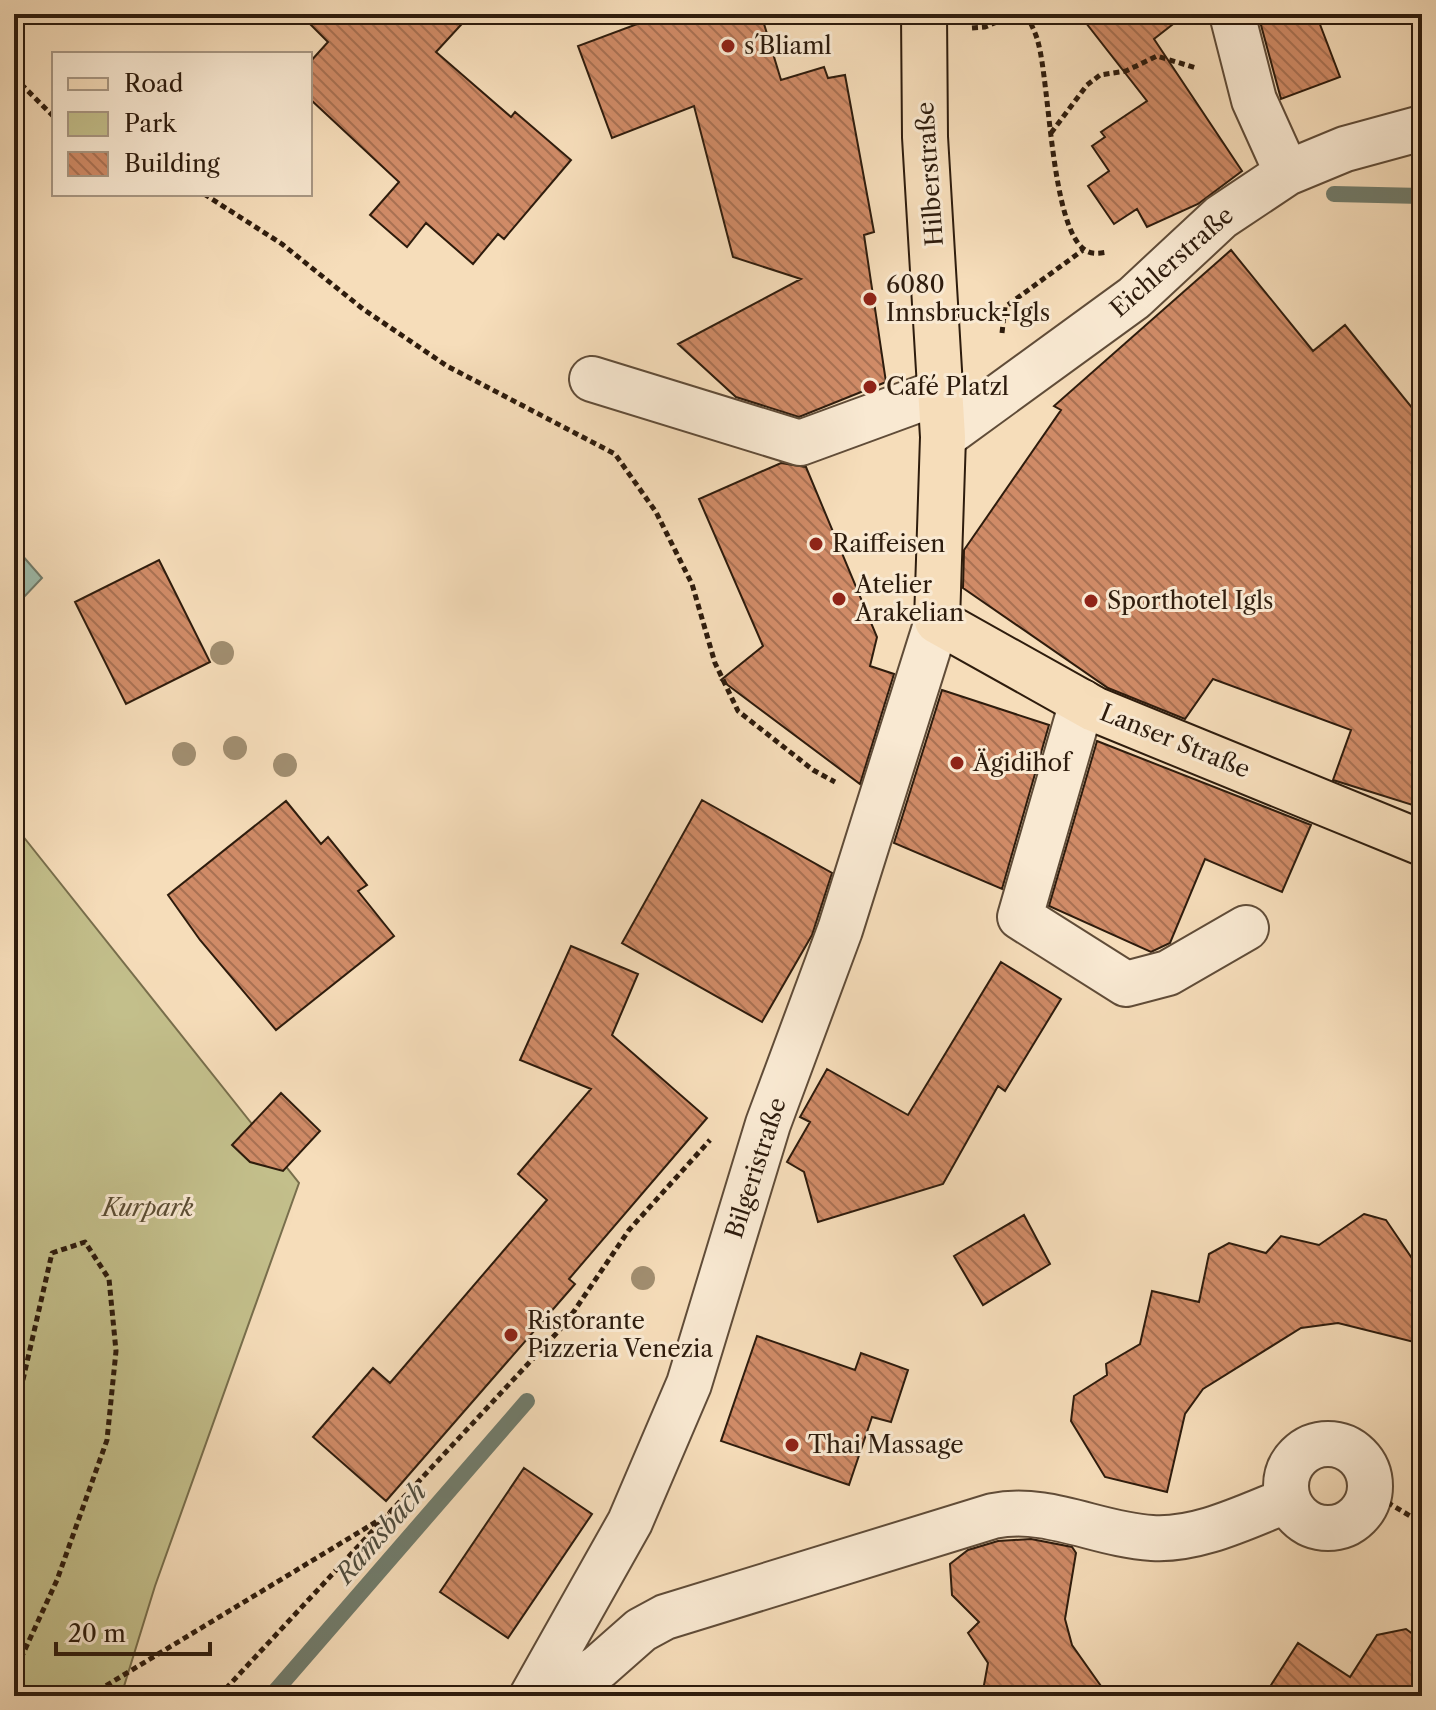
<svg xmlns="http://www.w3.org/2000/svg" width="1436" height="1710" font-family="'Libre Caslon Text',serif">
  <style>
    .green { fill: #c3bf8b; stroke: #786e4c; stroke-width: 2 }
    .water { fill: #9dbcac; stroke: #717c6c; stroke-width: 2 }
    .lines { fill: none; stroke-linecap: round; stroke-linejoin: round }
    .stream { stroke: #717c6c; stroke-width: 16 }
    .building { fill: url(#building-back-hatch); stroke: #2e1c0d; stroke-width: 2 }
    .minor-casing { stroke: #604c38; stroke-width: 48 }
    .major-casing { stroke: #2e1c0d; stroke-width: 48 }
    .path { stroke: #2e1c0d; stroke-width: 5; stroke-dasharray: 6 4; stroke-linecap: butt }
    .minor { stroke: #f9e9d2; stroke-width: 44 }
    .major { stroke: #f6ddba; stroke-width: 44 }
    .tree { fill: #a18e70 }
    .poi-dot { fill: #8f2418; stroke: #f9e9d2; stroke-width: 3 }
    .labels { text-anchor: middle; stroke-width: 6; stroke-linejoin: round; paint-order: stroke }
    .poi-label { font-size: 24px; fill: #2e1c0d; stroke: #f9e9d2; text-anchor: start }
    .street-label { font-size: 24px; fill: #2e1c0d; stroke: #f9e9d2 }
    .park-label { font-size: 24px; font-style: italic; fill: #5b4d33; stroke: #f9e9d2 }
    .water-label { font-size: 26px; font-style: italic; fill: #4f4c3d; stroke: #f9e9d2 }
  </style>
  <defs>
    <pattern id="building-back-hatch" width="6" height="6" patternUnits="userSpaceOnUse" patternTransform="scale(2)"><rect width="6" height="6" fill="#d08b67"/><path d="M-1 5l2 2M0 0l6 6M5-1l2 2" fill="none" stroke="#a97153"/></pattern>
  </defs>
  <rect width="100%" height="100%" fill="#f6ddba"/>
  <filter id="stains"><feTurbulence type="fractalNoise" baseFrequency=".0025" numOctaves="4"/><feColorMatrix values="0 0 0 0 .2 0 0 0 0 .09 0 0 0 0 .02 0 0 0 .5 -.17"/></filter>
  <radialGradient id="worn" r=".72"><stop offset=".6" stop-color="#630" stop-opacity="0"/><stop offset="1" stop-color="#630" stop-opacity=".3"/></radialGradient>
  <!-- green -->
  <path class="green" d="M14,825l285,358 -144,403 -34,110h-107z"/>
  <!-- water -->
  <path class="water" d="M14,546l28,32 -19,20 -9,-11z"/>
  <g class="lines">
    <!-- stream -->
    <path class="stream" d="M1334,194l88,2
      M271,1696l256,-295"/>
  </g>
  <!-- building -->
  <path class="building" d="M300,14h171l-35,38 75,65 4,-5 56,48 -67,79 -6,-5 -25,30 -47,-41 -19,24 -37,-32 29,-33 -89,-83v-37l18,-20z
    M664,14h97l20,66 43,-13 4,11 17,-3 29,157 -10,3 22,147 -87,35 -63,-20 -58,-53 123,-65 -68,-22 -39,-151 -82,32 -34,-92z
    M1079,14h107l-32,25 88,132 -44,33 -51,23 -10,-18 -23,15 -26,-38 21,-15 -17,-25 13,-9 -4,-5 46,-31z
    M1258,14h58l24,63 -59,22z
    M1231,250l82,101 32,-26 77,95v388l-89,-28 18,-50 -138,-51 -28,40 -77,-31 -145,-100 1,-38 97,-140 -7,-4z
    M781,463l25,4 71,170 -7,29 24,8 -34,110 -139,-104 42,-34 -64,-147z
    M159,560l51,102 -84,42 -51,-102z
    M942,690l107,35 -47,164 -108,-46z
    M1097,741l214,84 -29,67 -77,-33 -35,84 -19,9 -102,-46z
    M702,800l130,73 -20,62 -50,87 -140,-79z
    M286,801l35,43 7,-7 39,48 -9,6 36,45 -118,94 -76,-90 -32,-45z
    M571,946l67,28 -26,61 95,83 -138,161 6,5 -189,217 -73,-64 60,-69 17,15 157,-183 -29,-26 73,-85 -71,-29z
    M1001,962l60,37 -56,92 -7,-5 -55,98 -125,38 -14,-50 -17,-10 23,-40 -10,-5 27,-48 81,46z
    M281,1093l39,38 -37,40 -33,-9 -18,-17z
    M1364,1214l22,6 36,53v71l-84,-21 -37,5 -98,61 -18,25 -18,78 -62,-15 -34,-56 3,-25 33,-21 -1,-11 34,-20 12,-53 47,11 10,-48 20,-11 37,10 15,-17 38,9z
    M1024,1215l26,49 -67,41 -29,-49z
    M757,1336l98,34 6,-17 47,17 -17,52 -19,-5 -23,68 -128,-44z
    M524,1468l68,46 -84,124 -68,-46z
    M1031,1539l41,8 4,6 -11,66 7,26 36,51h-126l6,-33 -20,-30 11,-11 -27,-27 -2,-31 18,-14 30,-9z
    M1406,1629l16,12v55h-158l34,-53 52,34 27,-42z"/>
  <g class="lines">
    <defs>
      <path id="minor" d="M1232,14l22,86 33,73
        M592,379l208,64 142,-52
        M943,437l191,-139 87,-81 66,-44 58,-24 77,-21
        M1082,702l-62,215 106,67 42,-11 78,-45
        M1286 1486a42 42 0 1 1 84 0a42 42 0 1 1-84 0Z
        M539,1686l33,-2 27,-17 42,-37 24,-13 328,-101c55,-11 105,19 159,22 46,3 95,-22 136,-38
        M532,1696l98,-174 59,-138 79,-260 72,-194 97,-309"/>
      <path id="major" d="M924,14l1,123 18,300 -6,184 157,88 328,134"/>
    </defs>
    <!-- minor casing -->
    <use href="#minor" class="minor-casing"/>
    <!-- major casing -->
    <use href="#major" class="major-casing"/>
    <!-- path -->
    <path class="path" d="M1027,14c3,9 9,19 11,28 12,43 13,185 47,208 7,5 16,3 23,2
      M972,28l13,-1 31,-13
      M14,77l40,40
      M1051,133l36,-48 13,-10 26,-4 31,-15 39,12
      M204,194l78,50 81,65 84,57 168,88 41,58 36,72 23,79 23,48 75,59 22,12
      M1002,333l3,-26 78,-57
      M14,1419l38,-166 33,-11 24,37 7,72 -9,89 -50,140 -41,89 -1,27
      M1370,1492l52,31
      M89,1696l300,-182
      M219,1696l347,-373 63,-93 81,-90"/>
    <!-- minor -->
    <use href="#minor" class="minor"/>
    <!-- major -->
    <use href="#major" class="major"/>
  </g>
  <!-- trees -->
  <g class="tree">
    <circle cx="222" cy="653" r="12"/>
    <circle cx="235" cy="748" r="12"/>
    <circle cx="184" cy="754" r="12"/>
    <circle cx="285" cy="765" r="12"/>
    <circle cx="643" cy="1278" r="12"/>
  </g>
  <!-- markers -->
  <g class="poi-dot">
    <circle cx="728" cy="46" r="8"/>
    <circle cx="870" cy="299" r="8"/>
    <circle cx="870" cy="387" r="8"/>
    <circle cx="816" cy="544" r="8"/>
    <circle cx="839" cy="599" r="8"/>
    <circle cx="1091" cy="601" r="8"/>
    <circle cx="957" cy="763" r="8"/>
    <circle cx="511" cy="1335" r="8"/>
    <circle cx="792" cy="1445" r="8"/>
  </g>
  <g class="labels">
    <!-- poi labels -->
    <g class="poi-label">
      <text x="744" y="54">s´Bliaml</text>
      <text x="886" y="293">6080<tspan x="886" dy="28">Innsbruck-Igls</tspan></text>
      <text x="886" y="395">Café Platzl</text>
      <text x="832" y="552">Raiffeisen</text>
      <text x="855" y="593">Atelier<tspan x="855" dy="28">Arakelian</tspan></text>
      <text x="1107" y="609">Sporthotel Igls</text>
      <text x="973" y="771">Ägidihof</text>
      <text x="527" y="1329">Ristorante<tspan x="527" dy="28">Pizzeria Venezia</tspan></text>
      <text x="808" y="1453">Thai Massage</text>
    </g>
    <!-- street labels -->
    <g class="street-label">
      <text transform="translate(930 174) rotate(-94)" y="8">Hilberstraße</text>
      <text transform="translate(1172 262) rotate(-41)" y="8">Eichlerstraße</text>
      <text transform="translate(1175 741) rotate(22)" y="8">Lanser Straße</text>
      <text transform="translate(756 1168) rotate(-72)" y="8">Bilgeristraße</text>
    </g>
    <!-- park labels -->
    <g class="park-label">
      <text x="148" y="1216">Kurpark</text>
    </g>
    <!-- water labels -->
    <g class="water-label">
      <text transform="translate(381 1533) rotate(-49)" y="9">Ramsbach</text>
    </g>
  </g>
  <!-- margin -->
  <rect width="1436" height="1710" fill="none" stroke="#f6ddba" stroke-width="48"/>
  <rect x="16" y="16" width="1404" height="1678" fill="none" stroke="#2e1c0d" stroke-width="4"/>
  <rect x="24" y="24" width="1388" height="1662" fill="none" stroke="#2e1c0d" stroke-width="2"/>
  <!-- legend -->
  <rect x="52" y="52" width="260" height="144" fill="#f9e9d2" stroke="#a89783" stroke-width="2"/>
  <rect x="68" y="78" width="40" height="12" fill="#f6ddba" stroke="#a89783" stroke-width="2"/>
  <text x="124" y="92" font-size="24" fill="#2e1c0d">Road</text>
  <rect x="68" y="112" width="40" height="24" fill="#c3bf8b" stroke="#a89783" stroke-width="2"/>
  <text x="124" y="132" font-size="24" fill="#2e1c0d">Park</text>
  <rect x="68" y="152" width="40" height="24" fill="url(#building-back-hatch)" stroke="#a89783" stroke-width="2"/>
  <text x="124" y="172" font-size="24" fill="#2e1c0d">Building</text>
  <!-- scale -->
  <path d="M56 1642v12h154v-12" fill="none" stroke="#2e1c0d" stroke-width="4"/>
  <text x="68" y="1642" font-size="24" fill="#2e1c0d" stroke="#f9e9d2" stroke-width="6" paint-order="stroke">20 m</text>
  <rect width="100%" height="100%" filter="url(#stains)"/>
  <rect width="100%" height="100%" fill="url(#worn)"/>
</svg>
